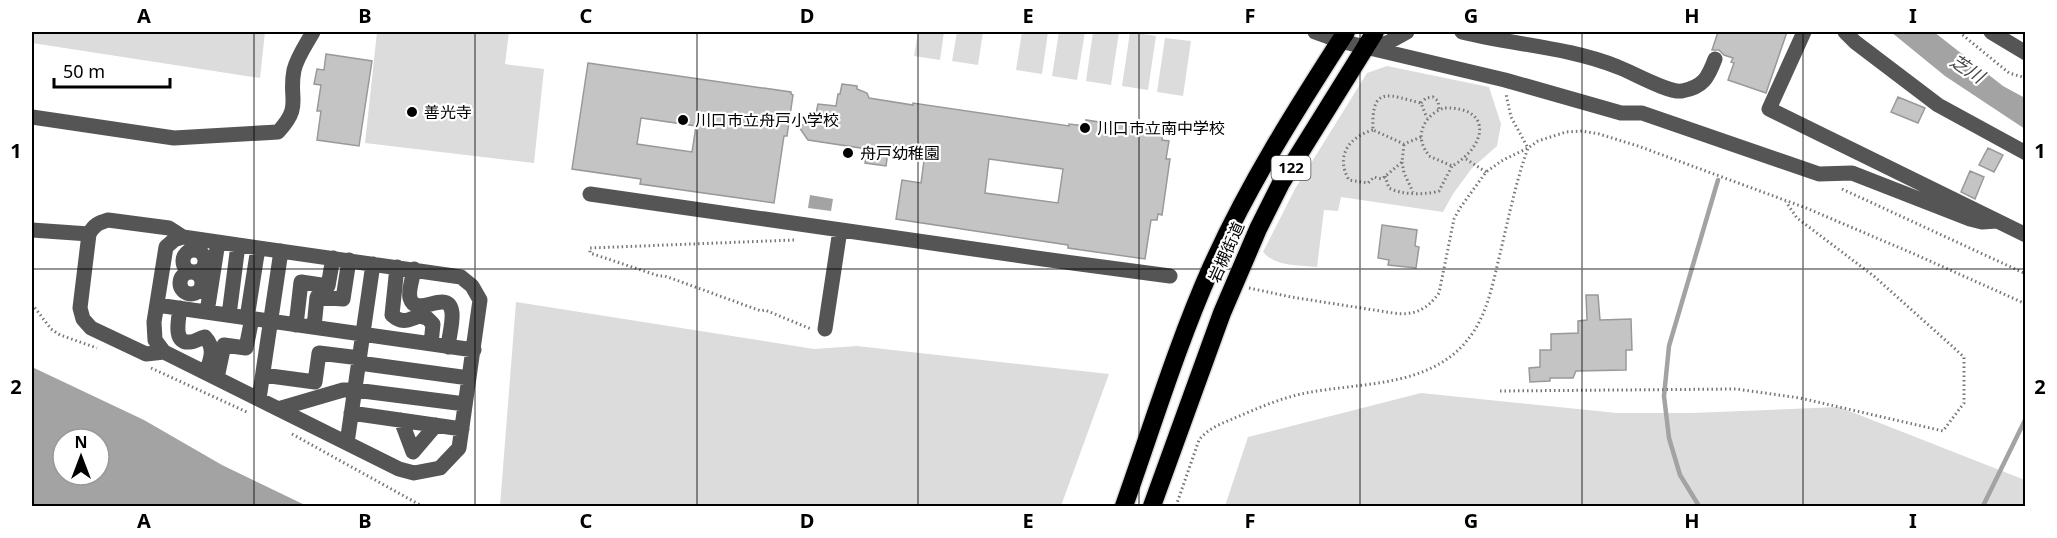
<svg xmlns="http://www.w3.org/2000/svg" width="2057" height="538" font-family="'Noto Sans','Noto Sans JP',sans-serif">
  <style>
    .green { fill: #dcdcdc }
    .water { fill: #a3a3a3; fill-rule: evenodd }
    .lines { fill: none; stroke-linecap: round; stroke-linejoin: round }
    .stream { stroke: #a3a3a3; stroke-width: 4.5 }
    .building { fill: #c4c4c4; stroke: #999; stroke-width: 1.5; fill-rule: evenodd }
    .highway-casing { stroke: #dbdbdb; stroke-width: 21 }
    .path { stroke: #777; stroke-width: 3; stroke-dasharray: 1.5 3; stroke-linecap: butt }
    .minor { stroke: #555; stroke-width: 15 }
    .highway { stroke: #000; stroke-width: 18 }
    .grid { fill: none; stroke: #000; stroke-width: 1.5; stroke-opacity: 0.55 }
    .poi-dot { fill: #000; stroke: #fff; stroke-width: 2 }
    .labels { text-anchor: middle; stroke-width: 4.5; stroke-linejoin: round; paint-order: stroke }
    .shield { fill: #fff; stroke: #4c4c4c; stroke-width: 1.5 }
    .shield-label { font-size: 15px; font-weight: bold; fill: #000 }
    .poi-label { font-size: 16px; fill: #000; stroke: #fff; text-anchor: start }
    .street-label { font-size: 16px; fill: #000; stroke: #fff }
    .water-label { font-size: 18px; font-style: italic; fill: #444; stroke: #fff }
    .neatline { fill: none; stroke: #000; stroke-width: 2 }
    .grid-label { font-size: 20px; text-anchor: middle; font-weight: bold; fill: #000 }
  </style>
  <rect width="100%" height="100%" fill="#fff"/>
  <!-- green -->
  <path class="green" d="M32,32h233l-5,46 -228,-35z
    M377,32h132l-4,32 39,5 -10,94 -169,-20z
    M918,32h26l-4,28 -26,-4z
    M957,32h26l-5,33 -26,-4z
    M1022,32h26l-6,42 -26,-4z
    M1059,32h26l-8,48 -25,-4z
    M1093,32h26l-8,53 -25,-4z
    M1130,32l26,4 -8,54 -26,-4z
    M1165,38l26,3 -8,55 -26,-4z
    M1387,66l102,21 12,37 -4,22 -25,22 -19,26 -10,18 -102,-15 -3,14 -14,-1 -7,57c-19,-2 -41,0 -54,-15l32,-63 72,-116z
    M516,302l298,47 43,-3 252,28 -48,132h-561z
    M1421,393l196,20h75l147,-6 186,73v26h-800l23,-69z"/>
  <!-- water -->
  <path class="water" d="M1891,32h43l69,54 22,12v31l-80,-53z
    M810,195l23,4 -2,12 -23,-3z
    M32,367l112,53 78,45 85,41h-275zM63,439h36v36h-36z"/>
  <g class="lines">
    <!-- stream -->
    <path class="stream" d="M1699,506l-19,-31 -11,-37 -5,-42 5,-50 49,-166
      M1983,506l43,-88"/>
  </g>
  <!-- building -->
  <path class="building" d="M1718,32h69l-21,61 -38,-13 6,-17 -3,-1 2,-4 -9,-3 -5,-5h-7z
    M326,54l46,7 -13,85 -42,-6 4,-29h-4l4,-26 -7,-1 3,-15 7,1z
    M588,63l203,29v2l2,1 -6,41h-3l-10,67 -134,-19 1,-5 -69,-10zM641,118l55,8 -4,26 -55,-8z
    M842,84l15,2v3l10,4 2,5 44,7v-2l156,23v-2l17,2v-6l77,12 -1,8 7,1 -3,18h4l-8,56 -4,-1 -1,6h-6l-6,39 -77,-11v-3l-172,-26 6,-39 19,3 4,-30 -10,-1v-4l-26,-3 -3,21 -21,-3 2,-14 -59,-9 -9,-13 16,-9 3,-14 18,2 2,-12h2zM989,159l74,10 -5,34 -73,-10z
    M1898,97l27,11 -7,15 -27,-11z
    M1988,148l15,7 -9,17 -15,-7z
    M1970,171l14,6 -9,22 -14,-7z
    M1382,225l35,5 -2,16 4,1 -3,21 -28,-3 1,-5 -11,-2z
    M1586,295h12l2,25 31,-1 1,31h-6v20l-50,1 -3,7h-23v3l-20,1 -1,-14 11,-1v-17h11v-16l27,-1v-12l9,-1z"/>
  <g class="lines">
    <defs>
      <path id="highway" d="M1124,506c28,-79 53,-161 87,-238 37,-83 86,-160 135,-236
        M1152,506l70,-193 36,-84 23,-46 94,-151"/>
    </defs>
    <!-- highway casing -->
    <use href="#highway" class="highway-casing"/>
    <!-- path -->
    <path class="path" d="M1959,32l50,41 17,5
      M1421,103l5,-5 7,-1 5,4 1,8
      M1445,108c49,-1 41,39 7,58l-23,-10c-3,-5 -6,-9 -7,-14 -4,-15 9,-31 23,-34z
      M1373,130c-24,7 -38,26 -24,50l19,3 6,-6 8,2 20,-17 2,-18
      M1421,137l-17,7 -31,-14c-2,-47 17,-34 48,-27l6,15
      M1466,159l20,13
      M1402,162l2,11 9,19
      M1385,176l4,12c12,7 36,7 50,3l13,-25
      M1842,189l184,85
      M794,240l-204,8v5l69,23h6l96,35 4,-1 46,19
      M1249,288l42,9 102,16c20,3 34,-3 46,-20l15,-74 6,-11 26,-36 17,-12 25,-12 10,-7 28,-9 16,-1 17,3 39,12 168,62 106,45 114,51
      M32,304l19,25 9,6 37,13
      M151,368l98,45
      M1500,391l236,-2 64,9 143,33 21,-28v-46l-89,-80 -78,-59 -11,-16
      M292,434l130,72
      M1176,506l23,-66c9,-12 24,-17 38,-23 21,-9 42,-18 64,-23 60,-13 135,-4 173,-63 14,-22 19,-48 25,-73 9,-37 16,-74 29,-110l-17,-31 -5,-23"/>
    <!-- minor -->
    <path class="minor" d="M1315,32l25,9 165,39 116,33h21l177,61 33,-1 118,46 12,3 15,-1
      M1462,32c52,13 106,15 156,35 14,5 50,26 64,24 21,-4 26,-13 33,-32
      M1804,32l-35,77 257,126
      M1845,32l10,10 83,63 88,48
      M1991,32l35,21
      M1369,47l18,-4 20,-11
      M32,117l142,21 104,-6c25,-27 10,-32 16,-62 3,-13 13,-27 19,-38
      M590,194l453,65 127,17
      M32,230l57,4
      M183 261a11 11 0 1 1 22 0a11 11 0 1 1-22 0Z
      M397,267l-5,48c10,9 16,5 27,1l8,2 6,6 -2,20
      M414,269c-1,9 -6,21 -4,29 6,22 39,-12 42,15 1,10 -3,23 -4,34
      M180 283a11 11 0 1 1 22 0a11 11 0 1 1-22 0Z
      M157,305l317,45
      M180,308c-1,10 -8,36 10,34 5,0 9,-4 15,-5 11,12 5,23 1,36
      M207,312l11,-70
      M229,315l9,-70
      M247,318l11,-70
      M296,325l5,-43 27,4 5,-28
      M314,327l3,-30 26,2 6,-39
      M825,329l15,-99
      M164,352l-18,2 -55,-26 -8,-9 -3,-11 9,-74c5,-9 9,-11 19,-14l61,8 14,9 278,40 11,9 8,14 -21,148 -19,20 -26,5 -15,-4 -235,-117 -9,-12 -1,-18 12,-75 8,-7 9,-3
      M359,363l110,15
      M263,375l52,7 4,-29 41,5
      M217,378l7,-33 22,3 6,-30
      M259,399l22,-148
      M278,409l65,-19h12l110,14
      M351,413l111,16
      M401,420l12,32 23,-27
      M347,443l26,-179"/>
    <!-- highway -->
    <use href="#highway" class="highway"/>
  </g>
  <!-- grid -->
  <path class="grid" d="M254,32v474M475,32v474M697,32v474M918,32v474M1139,32v474M1360,32v474M1582,32v474M1803,32v474M32,269h1994"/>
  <!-- markers -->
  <g class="poi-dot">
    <circle cx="412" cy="112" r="6"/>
    <circle cx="683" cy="120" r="6"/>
    <circle cx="1085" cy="128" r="6"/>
    <circle cx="848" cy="153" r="6"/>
  </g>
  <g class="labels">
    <!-- shield labels -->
    <rect class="shield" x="1271.5" y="156" width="39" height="24" rx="4.5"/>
    <g class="shield-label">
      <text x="1291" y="173">122</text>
    </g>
    <!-- poi labels -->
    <g class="poi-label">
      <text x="424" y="118">善光寺</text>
      <text x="695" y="126">川口市立舟戸小学校</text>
      <text x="1097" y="134">川口市立南中学校</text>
      <text x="860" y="159">舟戸幼稚園</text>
    </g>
    <!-- street labels -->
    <g class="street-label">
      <text transform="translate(1226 252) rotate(-66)" y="6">岩槻街道</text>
    </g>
    <!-- water labels -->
    <g class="water-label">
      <text transform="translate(1967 69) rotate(33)" y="6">芝川</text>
    </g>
  </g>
  <!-- border -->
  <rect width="2057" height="538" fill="none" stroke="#ffffff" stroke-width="66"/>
  <!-- north arrow -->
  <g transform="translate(81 457)"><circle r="28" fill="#ffffff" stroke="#999999" stroke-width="1.5"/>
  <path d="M0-4.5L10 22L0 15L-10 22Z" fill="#000000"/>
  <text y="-9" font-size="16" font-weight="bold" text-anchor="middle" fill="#000000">N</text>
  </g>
  <!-- scale -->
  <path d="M54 78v9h116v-9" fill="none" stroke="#000000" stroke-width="3"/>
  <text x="63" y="78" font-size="18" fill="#000000" stroke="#ffffff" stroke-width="4.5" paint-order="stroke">50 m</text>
  <rect x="33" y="33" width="1991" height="472" class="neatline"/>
  <g class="grid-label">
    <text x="144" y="23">A</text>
    <text x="365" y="23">B</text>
    <text x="586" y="23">C</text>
    <text x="807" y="23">D</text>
    <text x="1028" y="23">E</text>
    <text x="1250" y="23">F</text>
    <text x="1471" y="23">G</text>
    <text x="1692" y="23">H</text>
    <text x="1913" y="23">I</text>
    <text x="16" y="158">1</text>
    <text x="2040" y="158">1</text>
    <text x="16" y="394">2</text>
    <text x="2040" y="394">2</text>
    <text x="144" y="528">A</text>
    <text x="365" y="528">B</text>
    <text x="586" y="528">C</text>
    <text x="807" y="528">D</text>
    <text x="1028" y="528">E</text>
    <text x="1250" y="528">F</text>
    <text x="1471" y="528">G</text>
    <text x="1692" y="528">H</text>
    <text x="1913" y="528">I</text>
  </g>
</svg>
